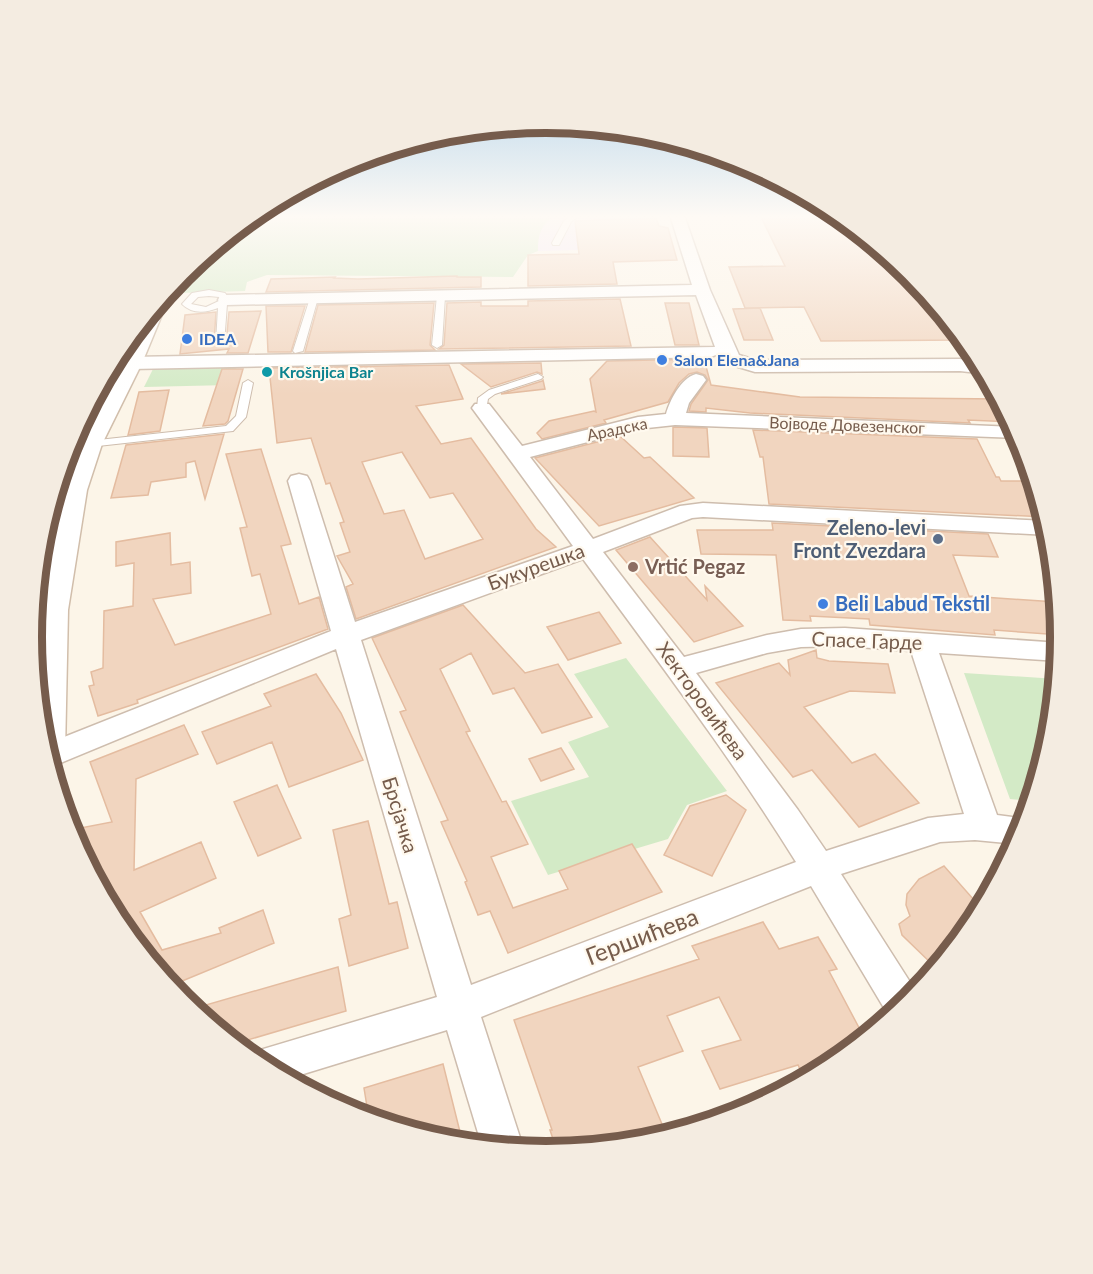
<svg xmlns="http://www.w3.org/2000/svg" width="1093" height="1274" font-family="Lato,sans-serif">
  <style>
    .education { fill: #f2e4f9 }
    .green { fill: #d3eac6 }
    .building { fill: #f1d5bf; stroke: #e4bca0; stroke-width: 1.5; fill-rule: evenodd }
    .lines { fill: none; stroke-linecap: round; stroke-linejoin: round }
    .lane-casing { stroke: #cebdae; stroke-width: 2 }
    .street-casing { stroke: #cebdae; stroke-width: 3 }
    .secondary-casing { stroke: #d1beab; stroke-width: 3 }
    .lane { fill: #fff; fill-rule: evenodd }
    .street { fill: #fff; fill-rule: evenodd }
    .secondary { fill: #fff; fill-rule: evenodd }
    .shop-dot { fill: #3f7fe0; stroke: #fff9ee; stroke-width: 2 }
    .culture-dot { fill: #0f9aa8; stroke: #fff9ee; stroke-width: 2 }
    .service-dot { fill: #5c6f8a; stroke: #fff9ee; stroke-width: 2 }
    .education-dot { fill: #8d6e63; stroke: #fff9ee; stroke-width: 2 }
    .labels { text-anchor: middle; stroke-width: 4.5; stroke-linejoin: round; paint-order: stroke }
    .far-shop-label { font-size: 16px; font-weight: bold; fill: #366cbe; stroke: #fff9ee; text-anchor: start }
    .far-culture-label { font-size: 16px; font-weight: bold; fill: #0d838f; stroke: #fff9ee; text-anchor: start }
    .far-street-label { font-size: 16px; fill: #765c4c; stroke: #fff9ee }
    .service-label { font-size: 20px; font-weight: bold; fill: #4e5e75; stroke: #fff9ee; text-anchor: end }
    .street-label { font-size: 20px; fill: #765c4c; stroke: #fff9ee }
    .education-label { font-size: 20px; font-weight: bold; fill: #785e54; stroke: #fff9ee; text-anchor: start }
    .shop-label { font-size: 20px; font-weight: bold; fill: #366cbe; stroke: #fff9ee; text-anchor: start }
    .near-street-label { font-size: 24px; fill: #765c4c; stroke: #fff9ee }
    .rim { fill: none; stroke: #765c4c; stroke-width: 8 }
  </style>
  <rect width="100%" height="100%" fill="#fcf5e8"/>
  <!-- education -->
  <path class="education" d="M555,215h58l9,34 -84,2v-17l9,-13z"/>
  <!-- green -->
  <path class="green" d="M252,215h303c-14,10 -17,19 -17,36l-10,4 -15,22 -246,-2 -20,7 -2,9 -65,2 4,-21z
    M237,366l-8,19 -85,2 10,-20z
    M626,658l101,133 -40,14 -19,34 -120,36 -37,-74 78,-24 -21,-35 41,-15 -35,-53z
    M964,673l93,6 -5,59 -20,63 -22,-2z"/>
  <!-- building -->
  <path class="building" d="M760,215h81l70,58 55,67 -145,1 -17,-34 -59,1 -16,-41 56,-1z
    M656,218l3,8 9,2 9,32 -64,2 4,22 -89,2v-31l51,-1 -4,-33z
    M457,276v1h24v10l-215,5 5,-13 64,-2 -1,1 24,1z
    M620,299l11,47 -192,3 5,-4 3,-42 34,-1v4h47v-5z
    M434,303l-4,42 5,5 -130,2 13,-47z
    M665,303h24l10,42h-24z
    M266,306h39l-14,46h-23z
    M760,308l13,32h-29l-11,-31z
    M261,311l-13,42h-21l2,-4 -49,5 5,-39 31,-3 -2,30 9,4 3,-2 3,-32z
    M704,359l7,26 89,12 200,2 13,23 -45,-2 2,3 -220,-10 -44,-5v4l-17,-1 2,-7 17,-24 -3,-5 -8,-3 -8,2 -10,9 -11,19 -64,18 2,3 -64,16 -5,-6 12,-12 45,-10 2,1 -6,-33 17,-18z
    M541,363l1,11 -5,-2 -46,15 -30,-23z
    M449,365l14,34 -47,7 25,38 30,-6 65,91 20,18 -200,72 -10,-32 7,-3 -16,-28 13,-4 -10,-29 4,-1 -14,-39 -4,1 -15,-46 -34,5 -8,-75zM402,452l28,46 23,-5 30,46 -58,20 -21,-49 -20,4 -22,-52z
    M222,369h21l-15,52 -3,3 -22,2z
    M543,380l2,9 -44,5 41,-13z
    M169,390l-9,41 -32,4 11,-43z
    M673,427l34,1 2,29 -36,-1z
    M753,430l224,9 19,38h3l2,4h34l11,36 -277,-13 -6,-47h-3z
    M224,434l-19,65 -10,-38 -9,2v14l-35,5 -3,13 -37,3 15,-53z
    M620,436l24,22 6,-1 44,41 -95,28 -64,-68z
    M261,449l30,95 -10,2 18,58 20,-7 9,32 -191,71 1,3 -40,13 -9,-30 5,-1 -3,-13 12,-4 1,-57 29,-5 1,-43 -18,3v-24l54,-9 1,32 19,-3 1,31 -38,6 22,46 96,-31 -11,-40 -8,2 -12,-48 7,-1 -21,-73z
    M772,523l216,11 10,23 -45,-2 16,41 87,6 3,7 2,26 -67,-5 1,5 -37,-3 -88,-7 -1,-6 -59,-3 1,5 -28,-1 -7,-65 -75,-1 -4,-24h76z
    M650,537l57,63 -2,-14 38,40 -49,16 -78,-92z
    M463,605l62,68 33,-9 34,53 -50,16 -28,-45 -21,6 -22,-41 -31,16 30,62 -4,1 36,70 4,-1 22,43 -37,13 22,51 55,-19 -9,-18 73,-27 30,48 -154,61 -18,-42 -12,4 -13,-33 2,-1 -26,-59 7,-2 -48,-108 6,-2 -34,-72z
    M599,612l22,31 -53,17 -21,-33z
    M816,650l1,8 12,3 59,3 7,29 -45,-2 -46,16 48,56 23,-9 44,49 -60,24 -47,-57 -19,7 -77,-94 63,-20 11,12 -2,-15z
    M316,674l25,39 22,47 -74,27 -17,-45 -55,22 -15,-32 69,-26 -7,-12z
    M184,725l14,29 -62,25 -2,91 67,-28 15,36 -76,34 22,38 59,-17 -2,-5 44,-18 11,33 -104,43 -52,-63 -48,-93 42,-8 -22,-60z
    M561,748l13,21 -33,12 -12,-22z
    M277,785l24,53 -43,18 -24,-54z
    M726,795l20,15 -34,66 -48,-21 26,-49z
    M368,821l21,83 8,-2 11,46 -59,18 -10,-47 12,-4 -18,-85z
    M944,866l38,43 -7,14 -38,46 -35,-34 -3,-11 11,-8 -4,-11 1,-11 12,-15z
    M763,922l16,27 39,-12 19,32 -8,2 36,68 -33,26 -27,15 -7,-15 -78,24 -18,-38 39,-11 -22,-43 -52,19 16,35 -45,16 29,69 -20,6 -90,9 -7,-21h2l-38,-110 185,-61 -7,-13z
    M338,967l8,44 -112,33 -42,-35z
    M443,1064l20,80 -17,-2 -77,-23 -5,-31z"/>
  <g class="lines">
    <defs>
      <path id="lane" d="M571,215h8l-8,7 -12,23h-6l-1,-2 12,-22z
        M209,290l16,3 5,7 -3,4 -3,40 -8,-2 2,-34c-13,5 -26,6 -36,-4l10,-11zM209,296l10,1 2,3 -15,7 -15,-3 7,-7z
        M441,293l4,3 -3,49 -5,3 -5,-3 5,-49z
        M314,295l4,3 -15,53 -8,2 -2,-2 17,-53z
        M538,374l5,3 -2,2 -46,15 -7,5 -2,11h-8l-1,-2 1,-10 11,-8z
        M248,380l5,3 -7,34 -13,14 -144,16 -5,-3 5,-3 137,-15 10,-10 7,-33z
        M120,382l5,3 -2,2 -26,5 3,-6z
        M105,408l4,1v4l-26,5 3,-6z"/>
      <path id="street" d="M670,215h14l26,75 29,65 17,5 204,-1 21,4 6,11 -27,-3 -205,1 -30,-9 -7,-9 -7,3 -580,12 -7,-2 -2,-4 2,-4 7,-2 584,-10 -19,-52 -470,10 -6,-1 -2,-4 2,-4 6,-1 466,-10z
        M696,374l7,2 3,4 -17,23 -3,10 329,14 6,11 -346,-13 -37,4 -108,28 63,82 87,-33 23,-3 344,18 4,14h-2l-346,-18 -11,1 -89,34 81,105 83,-22 34,-6 44,-1 216,15 -2,18 -120,-8 58,162 30,4 -10,25 -42,-4 -35,2 -99,32 76,119 -27,25 -79,-132 -330,131 43,133 -42,-4 -35,-116 -160,49 -27,-14 -11,-9 1,-3 187,-56 -101,-348 -278,115 -8,3 -6,-22 287,-114 -43,-150 3,-5 8,-2 8,2 3,5 45,141 218,-76 -98,-134 -3,-4 3,-4h14l33,42 116,-29 28,-3c4,-14 15,-36 30,-40zM583,559c73,100 148,198 213,303l-325,123 -110,-345zM845,646l66,5 53,163 -36,4 -102,33 -28,-41 -102,-137 71,-20 34,-6z"/>
      <path id="secondary" d="M160,300l6,5 -24,58 -40,81 -15,46 -19,120 -3,142 -6,10 -9,3 -9,-28 -8,-82 3,-45 23,-120 17,-46 57,-111z"/>
    </defs>
    <!-- lane casing -->
    <use href="#lane" class="lane-casing"/>
    <!-- street casing -->
    <use href="#street" class="street-casing"/>
    <!-- secondary casing -->
    <use href="#secondary" class="secondary-casing"/>
    <!-- lane -->
    <use href="#lane" class="lane"/>
    <!-- street -->
    <use href="#street" class="street"/>
    <!-- secondary -->
    <use href="#secondary" class="secondary"/>
  </g>
  <!-- sky -->
  <linearGradient id="sky" x2="0" y2="1"><stop stop-color="#96c5e7"/><stop offset="0.55" stop-color="#fefaf5"/><stop offset="1" stop-color="#fefaf5" stop-opacity="0"/></linearGradient>
  <rect width="1093" height="394" fill="url(#sky)"/>
  <!-- markers -->
  <g class="shop-dot">
    <circle cx="187" cy="339" r="6"/>
    <circle cx="662" cy="360" r="6"/>
    <circle cx="823" cy="604" r="6"/>
  </g>
  <circle class="culture-dot" cx="267" cy="372" r="6"/>
  <circle class="service-dot" cx="938" cy="539" r="6"/>
  <circle class="education-dot" cx="633" cy="567" r="6"/>
  <g class="labels">
    <!-- far-shop labels -->
    <g class="far-shop-label">
      <text x="199" y="345">IDEA</text>
      <text x="674" y="366">Salon Elena&amp;Jana</text>
    </g>
    <!-- far-culture labels -->
    <g class="far-culture-label">
      <text x="279" y="378">Krošnjica Bar</text>
    </g>
    <!-- far-street labels -->
    <g class="far-street-label">
      <text transform="translate(847 425) rotate(2)" y="6">Војводе Довезенског</text>
      <text transform="translate(617 429) rotate(-12)" y="6">Арадска</text>
    </g>
    <!-- service labels -->
    <g class="service-label">
      <text x="926" y="535">Zeleno-levi<tspan x="926" dy="23">Front Zvezdara</tspan></text>
    </g>
    <!-- street labels -->
    <g class="street-label">
      <text transform="translate(536 567) rotate(-20)" y="7">Букурешка</text>
      <text transform="translate(867 641) rotate(2)" y="7">Спасе Гарде</text>
      <text transform="translate(702 701) rotate(54)" y="7">Хекторовићева</text>
      <text transform="translate(400 815) rotate(73)" y="7">Брсјачка</text>
    </g>
    <!-- education labels -->
    <g class="education-label">
      <text x="645" y="574">Vrtić Pegaz</text>
    </g>
    <!-- shop labels -->
    <g class="shop-label">
      <text x="835" y="611">Beli Labud Tekstil</text>
    </g>
    <!-- near-street labels -->
    <g class="near-street-label">
      <text transform="translate(642 937) rotate(-21)" y="8">Гершићева</text>
    </g>
  </g>
  <!-- crop -->
  <path d="M0 0H1093V1274H0ZM42 637a504 504 0 1 1 1008 0a504 504 0 1 1-1008 0Z" fill="#f4ece1" fill-rule="evenodd"/>
  <path class="rim" d="M42 637a504 504 0 1 1 1008 0a504 504 0 1 1-1008 0Z"/>
</svg>
